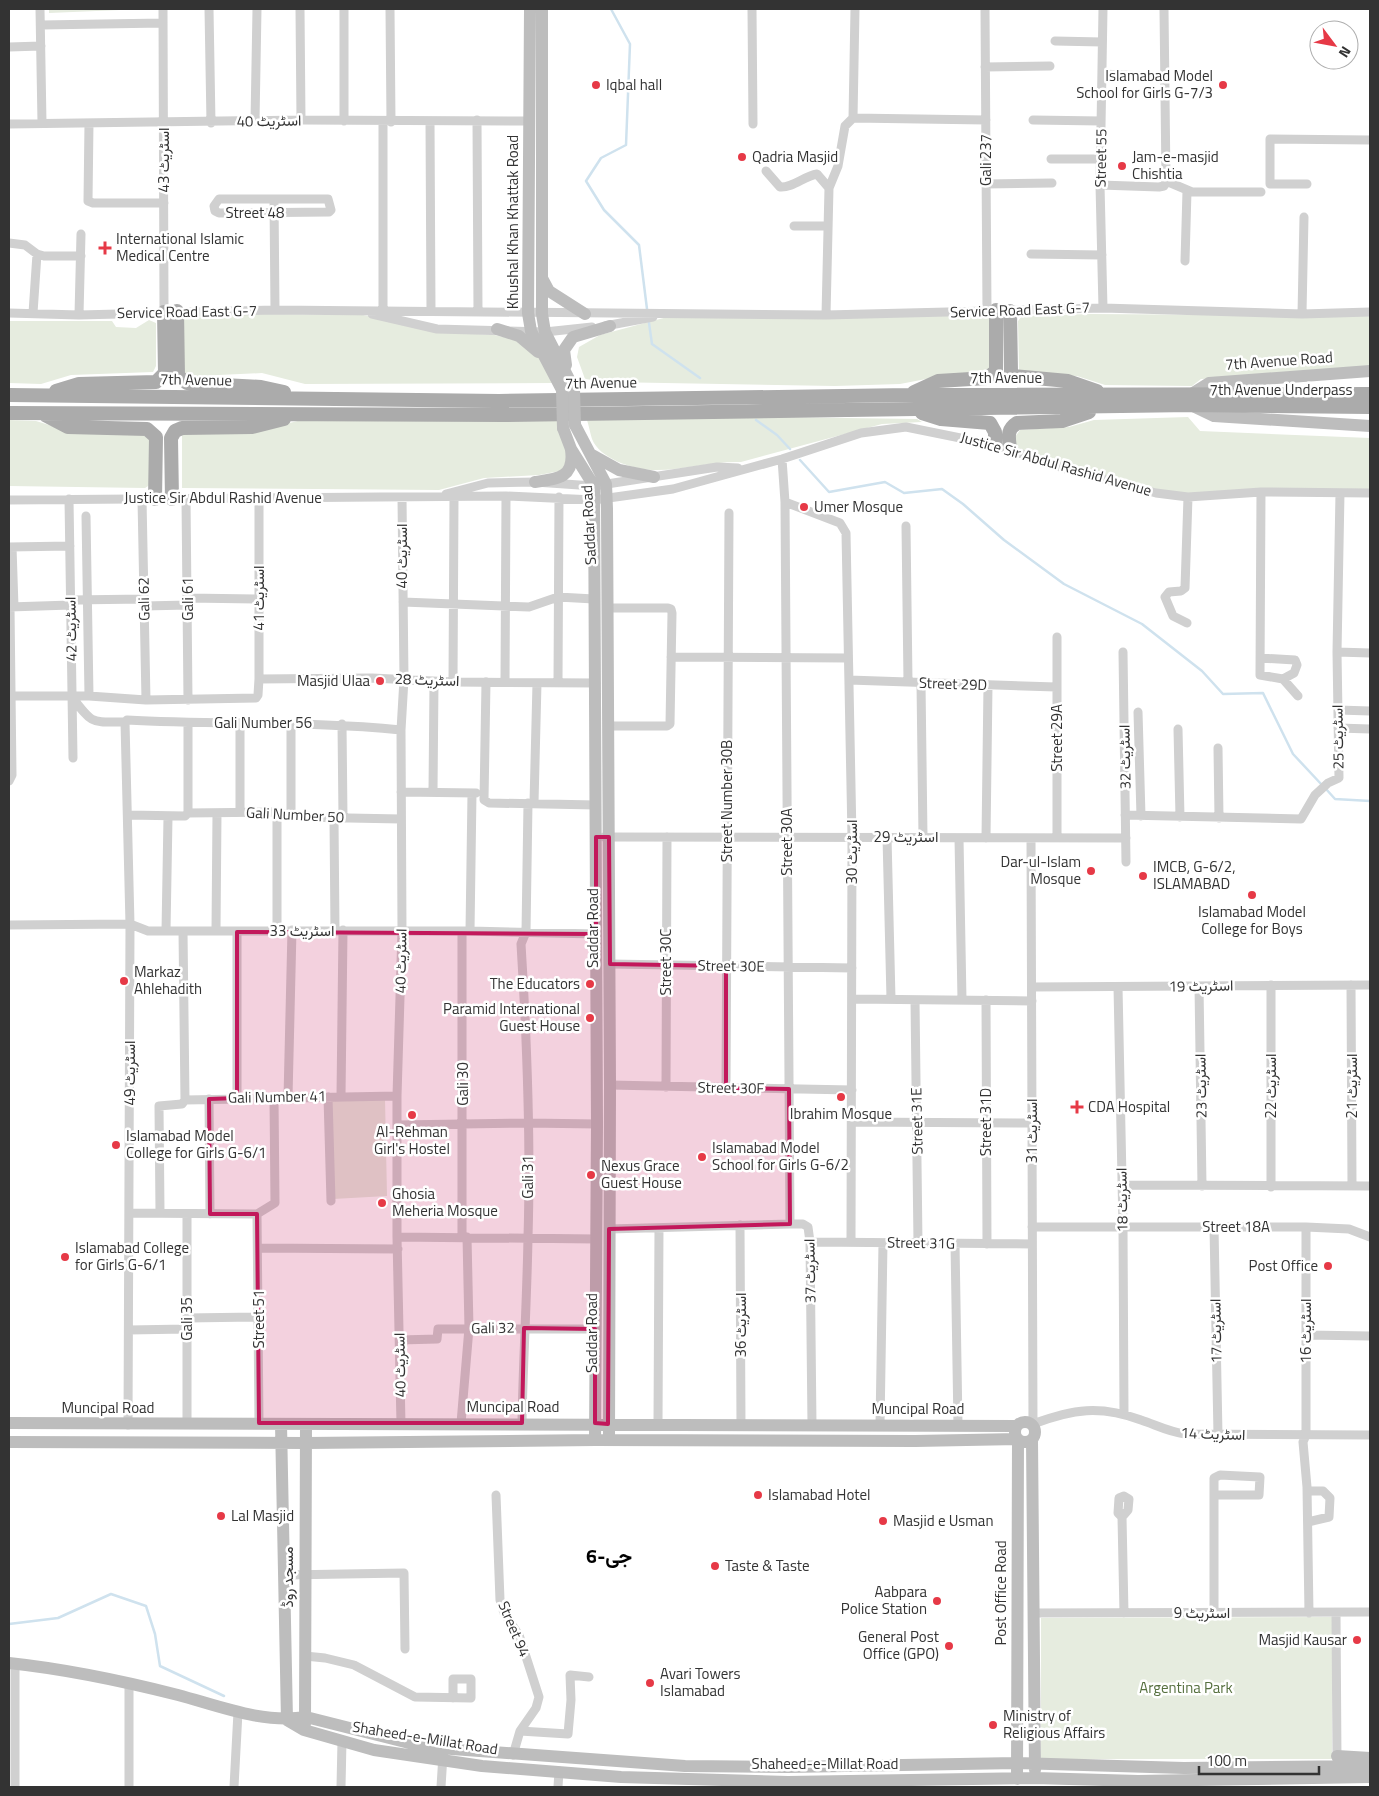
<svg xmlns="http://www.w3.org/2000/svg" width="1379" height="1796" font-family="'Titillium Web',Vazirmatn,sans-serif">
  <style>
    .green { fill: #e6ecdf }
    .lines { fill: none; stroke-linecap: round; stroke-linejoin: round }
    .stream { stroke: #cfe2ee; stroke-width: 2.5 }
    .street { stroke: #d0d0d0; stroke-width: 9 }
    .secondary { stroke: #bdbdbd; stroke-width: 12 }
    .primary { stroke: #ababab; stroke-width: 14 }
    .secondary-bridge { stroke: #bdbdbd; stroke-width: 12 }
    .marked { fill: #c2185b; fill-opacity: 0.2; stroke: #c2185b; stroke-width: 4; stroke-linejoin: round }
    .poi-dot { fill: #e63946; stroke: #fff; stroke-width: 2 }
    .labels { text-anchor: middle; stroke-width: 5; stroke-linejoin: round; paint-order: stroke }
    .poi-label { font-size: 15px; fill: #333; stroke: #fff; text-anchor: start }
    .street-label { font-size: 15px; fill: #333; stroke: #fff }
    .park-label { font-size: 15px; fill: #56703f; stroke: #fff }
    .district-label { font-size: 20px; font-weight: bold; fill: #000; stroke: #fff }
  </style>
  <rect width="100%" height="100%" fill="#fff"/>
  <!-- green -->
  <path class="green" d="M49,9h95l-95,4z
    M265,314l98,1 79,17 52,3 25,5 21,18 14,25 -249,1 -43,-11 -64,3 -14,-2v-55l5,-3z
    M992,314v53l-5,7 -40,1 -47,9 -65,2 -227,-4 -23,-3 -8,-22 2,-10 21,-12 71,-19z
    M1091,314l279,2v55l-169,8 -9,7 -87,-1 -28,-9 -53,-3 -5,-3 -1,-49 4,-5z
    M149,320l7,3v43l-3,6 -82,3 -30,9 -32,-1v-62h103l4,6 20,1z
    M557,417l12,44 -4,9 -26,5 -55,3 -45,12 -257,-2v-52l4,-5 79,-2 41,-10z
    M775,417l142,2 5,3 -40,2 -141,38c-30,-1 -59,9 -89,8 -19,-1 -52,-11 -60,-31 -2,-6 -3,-13 -5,-19z
    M1188,417l12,14 170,7v54l-199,3 -80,-19 -73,-28 -5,-8 7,-10 49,-3 25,-7z
    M9,420l27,1 26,8 91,3v51l-8,5 -136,-2z
    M331,1098l54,1 2,97 -54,3z
    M1332,1617v142h-291v-141z"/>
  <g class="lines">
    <!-- stream -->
    <path class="stream" d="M611,9l19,35 -4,101 -25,13 -15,23 18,29 35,35 8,64
      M649,323l3,21 48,34
      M756,420l21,15 13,14
      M800,460l29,32 56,-10 19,11 38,-4 21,15 41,36 60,44 78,40 60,47 21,23 40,-1 30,61 29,31
      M1326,789l9,10 35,2
      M9,1624l49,-6 53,-24 35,12 9,28 5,32 64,30"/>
    <!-- street -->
    <path class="street" d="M40,9l2,114
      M163,9l1,303
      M209,9l2,114
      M300,9l1,111
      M390,9l1,113
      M752,9l1,115
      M985,9l2,302
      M1103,9l-3,176 3,123
      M41,25l122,-2
      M1055,41l47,1
      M9,47l32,-1
      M985,67l65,-1
      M1102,74l63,3
      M853,118l133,2
      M477,120l1,192
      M1033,120l68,1
      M255,121l2,-112
      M344,121v-112
      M430,121l1,190
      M89,123l-1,78 5,2h71
      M9,124l292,-4 229,1
      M1051,159h49
      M766,171l14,16c13,1 24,-11 37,-13l12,14
      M1166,181l26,11h69
      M986,184l66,-1
      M1307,184h-37v-45l100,1
      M1100,185l59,2 5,-1 2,-5 -2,-172
      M219,199h109l3,11 -2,2 -110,1 -4,-2 -1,-5z
      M274,199l1,111
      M794,226h34
      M9,243l16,2 12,9 7,2h37
      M1031,254l71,1
      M1185,261l2,-70
      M383,311v-190
      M9,313l70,2 196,-5 551,5 277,-7 199,6 68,-2
      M33,313l4,-59
      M372,314l65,15 108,3 47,-5
      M1302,314l2,-97
      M79,315l2,-81
      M826,315l3,-127 9,-22 7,-40 8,-8 2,-109
      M605,326l48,-9
      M782,459l3,43 5,722
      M1261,492l-1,183 23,4 15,17
      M446,494l42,-11 47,-1 59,4 123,-19 21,1
      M69,499l4,259
      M142,499l4,201
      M186,499l2,201
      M9,500l497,-4 88,4 79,-11 109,-30 79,-26 45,-6 89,18 77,26 84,22 32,4 73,-5 109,1
      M785,502l55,21 6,10 6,304 -1,405
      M86,516l3,180
      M906,526l2,156
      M9,547l61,-1
      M12,547l2,60
      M188,598l71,1
      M71,600l73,-1
      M403,602l126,5 29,-10 36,2
      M144,606l44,-1
      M9,607l62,-2
      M608,608h60l3,1 1,4 -2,111 -3,2h-58
      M1187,623l-14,-7 -8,-19 4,-5 12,-1 4,-3 3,-91
      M1123,652l3,210
      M1337,652l33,1
      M671,657l177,1
      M1260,658l35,2 2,5 -3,8 -11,6
      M259,679l113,-1 81,4 143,1
      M849,680l207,7
      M453,682l1,-184
      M486,682l-2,118 5,3 107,2
      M505,682l1,-186
      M558,682l1,-185
      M921,683l2,154
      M10,696h79l57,4 110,-2 2,-3 1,-16v-181
      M72,697c21,28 19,25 53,25l2,-2c92,5 183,1 274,10
      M1338,710l32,1
      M1138,712l3,104
      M125,722l5,202 -2,501
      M291,723v92
      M342,724l1,94
      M1338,728l32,1
      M1178,729l2,88
      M1218,748l1,70
      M9,781l3,-6 -2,-168
      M401,792l75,1
      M433,792l1,-110
      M534,803l3,-120
      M240,812v-89
      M277,812v118
      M188,813l89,-1 20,5 104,2
      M128,815l57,1 3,-3v-90
      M1125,815l176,4 14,-24 13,-12 11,-5 -2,-126 3,-159
      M334,819l1,112
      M604,837l522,1
      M887,837l4,162
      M959,838l3,162
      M986,838l2,-153
      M1031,838l2,586c40,-15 67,-19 108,-4 15,5 28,12 44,14l185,1
      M1057,838v-201
      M9,925l121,-1 18,7h322l126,3
      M216,930l1,-117
      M166,931l2,-114
      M183,931l2,169
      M470,931l2,-138
      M237,932v166
      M610,964l242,4
      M1351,985l1,201
      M1199,986l3,200
      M1032,987l338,-2
      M1118,987l5,240 1,187
      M852,999l180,2
      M915,1000l3,243
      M986,1000l1,244
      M610,1085l242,5
      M666,1087l1,-250
      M726,1088l3,-575
      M341,1096l2,-166
      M288,1097l4,-167
      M328,1097l3,104
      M209,1099l1,115
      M852,1122l180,1
      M398,1125l130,-2 69,1
      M1122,1185l248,1
      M1271,1187v-202
      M160,1212l-1,-106 23,-2 3,-4 212,-4
      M129,1213l128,1
      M187,1214v210
      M257,1214l2,209
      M257,1214l18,-11 -1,-105
      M740,1225l1,200
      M1032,1227h274l43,2 21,8
      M1214,1227l4,208
      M1306,1227v208l-3,7 4,45 2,126
      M609,1229l181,-5h13l5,3 2,15 2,183
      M397,1237l199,2
      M462,1237v-306
      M810,1242l222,2
      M955,1243l3,182
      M259,1248l139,1
      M186,1318l73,-1
      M129,1330l57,-1
      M1306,1335l64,1
      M400,1340l37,-1 1,-10h157
      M461,1423l8,-95 -2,-91
      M522,1423c1,-62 5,-124 6,-186 3,-98 -1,-196 -7,-293l5,-12 2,-129
      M401,1424l-4,-187v-141l5,-165 -1,-201 3,-51 -2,-182
      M658,1424l1,-196
      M880,1425l3,-182
      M1307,1491h16l7,7 -1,19 -21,5
      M496,1495l4,105 4,13 15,22 20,62 -3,11 -16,23 -7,24
      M1122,1517l6,-7 1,-11 -5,-3 -5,2 -1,15 4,4 2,96
      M285,1575l119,-2 1,76
      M1033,1613l337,-1
      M1214,1613v-135l6,-3 40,2 -1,18h-45
      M1336,1613l1,148
      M305,1656l20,2 29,7 61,32 56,1v-19h-18v19
      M520,1731l48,3 3,-34 -1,-25 19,2
      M15,1787v-123
      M129,1787v-102
      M234,1787l4,-75
      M341,1787l1,-46
      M441,1787l2,-32
      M558,1787l1,-16"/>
    <!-- secondary -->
    <path class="secondary" d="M530,9l-2,304 3,18 31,59
      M542,9v305l3,18 29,57
      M542,278l7,13 36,23
      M497,329l22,7 19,16
      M566,365l-2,-15 9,-13 37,-11
      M1193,393l16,-10 161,-12
      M1191,405l23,11 156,10
      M575,425l31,59 1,25 3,576 -1,355
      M563,428l8,21 23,37 3,638 -2,316
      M592,455l27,15 35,7
      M535,482c22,-3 40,-4 36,-32
      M1015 1432a10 10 0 1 1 20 0a10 10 0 1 1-20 0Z
      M9,1423l1008,3
      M281,1424l6,296
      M1032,1440l3,330
      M9,1442l297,1 289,-3 320,1 103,-2 -1,340
      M9,1663c56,6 114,18 169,32 41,11 85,29 128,22l119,30 260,19 103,1 229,-4 167,5 186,-2
      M287,1720l17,10 70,20 108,16 139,11 167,5 247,-4 103,3 232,-4
      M305,1724l1,-300
      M1337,1756l33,2"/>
    <!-- primary -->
    <path class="primary" d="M177,311l1,65 9,7 74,4 23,5
      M1010,311l1,61 3,4 54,5 29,10
      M56,391l23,-7 77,-2 9,-9 -1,-61
      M914,392l24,-11 49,-3 9,-7v-61
      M9,395l490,6 410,-6 461,-1
      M9,413l497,2 685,-10 179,2
      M922,413l19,6 49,4 5,9v13
      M45,415l23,12 79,2 9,8 -1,62
      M1010,449c-1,-11 -4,-19 7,-26l45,-2 27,-9
      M172,499l-1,-61 4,-7 7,-3 70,-1 32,-8"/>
    <!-- secondary-bridge -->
    <path class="secondary-bridge" d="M574,389l1,36
      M562,390l1,38"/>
  </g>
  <!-- marked area -->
  <path class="marked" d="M596,837h13l1,127 116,2v122l63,1 1,135 -181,5 -1,195 -13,-1v-94l-71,-1 -2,95h-263l-2,-209h-47l-1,-115 28,-1v-166l359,2z"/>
  <!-- markers -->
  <g class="poi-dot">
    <circle cx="596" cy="85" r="5"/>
    <circle cx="1223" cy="85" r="5"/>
    <circle cx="742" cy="157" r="5"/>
    <circle cx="1122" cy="166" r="5"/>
    <path d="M102.5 240.5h5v5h5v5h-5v5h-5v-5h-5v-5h5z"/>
    <circle cx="804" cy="507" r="5"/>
    <circle cx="380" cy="681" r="5"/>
    <circle cx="1091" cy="871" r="5"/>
    <circle cx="1143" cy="876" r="5"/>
    <circle cx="1252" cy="895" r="5"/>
    <circle cx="124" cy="981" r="5"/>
    <circle cx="590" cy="984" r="5"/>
    <circle cx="590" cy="1018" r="5"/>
    <circle cx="841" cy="1097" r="5"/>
    <path d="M1074.5 1099.5h5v5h5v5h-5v5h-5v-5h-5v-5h5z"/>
    <circle cx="412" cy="1115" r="5"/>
    <circle cx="116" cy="1145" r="5"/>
    <circle cx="702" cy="1157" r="5"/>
    <circle cx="591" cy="1175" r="5"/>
    <circle cx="382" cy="1203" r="5"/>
    <circle cx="65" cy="1257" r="5"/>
    <circle cx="1328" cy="1266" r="5"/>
    <circle cx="758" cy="1495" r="5"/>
    <circle cx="221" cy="1516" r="5"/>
    <circle cx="883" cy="1521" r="5"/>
    <circle cx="715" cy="1566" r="5"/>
    <circle cx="937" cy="1601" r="5"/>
    <circle cx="1357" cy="1640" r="5"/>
    <circle cx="949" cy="1646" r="5"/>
    <circle cx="650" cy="1683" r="5"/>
    <circle cx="993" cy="1725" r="5"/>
  </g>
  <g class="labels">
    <!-- poi labels -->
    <g class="poi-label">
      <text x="1213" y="81" text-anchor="end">Islamabad Model<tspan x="1213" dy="17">School for Girls G-7/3</tspan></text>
      <text x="606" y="90">Iqbal hall</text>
      <text x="752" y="162">Qadria Masjid</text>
      <text x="1132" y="162">Jam-e-masjid<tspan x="1132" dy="17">Chishtia</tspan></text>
      <text x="116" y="244">International Islamic<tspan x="116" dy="17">Medical Centre</tspan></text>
      <text x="814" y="512">Umer Mosque</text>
      <text x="370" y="686" text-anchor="end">Masjid Ulaa</text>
      <text x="1081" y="867" text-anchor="end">Dar-ul-Islam<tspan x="1081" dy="17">Mosque</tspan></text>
      <text x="1153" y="872">IMCB, G-6/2,<tspan x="1153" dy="17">ISLAMABAD</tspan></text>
      <text x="1252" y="917" text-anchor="middle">Islamabad Model<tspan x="1252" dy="17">College for Boys</tspan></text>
      <text x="134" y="977">Markaz<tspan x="134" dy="17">Ahlehadith</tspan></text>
      <text x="580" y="989" text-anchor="end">The Educators</text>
      <text x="580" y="1014" text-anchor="end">Paramid International<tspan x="580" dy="17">Guest House</tspan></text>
      <text x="1088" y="1112">CDA Hospital</text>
      <text x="841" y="1119" text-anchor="middle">Ibrahim Mosque</text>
      <text x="412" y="1137" text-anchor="middle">Al-Rehman<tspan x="412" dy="17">Girl's Hostel</tspan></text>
      <text x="126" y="1141">Islamabad Model<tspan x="126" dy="17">College for Girls G-6/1</tspan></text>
      <text x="712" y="1153">Islamabad Model<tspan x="712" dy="17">School for Girls G-6/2</tspan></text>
      <text x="601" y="1171">Nexus Grace<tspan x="601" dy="17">Guest House</tspan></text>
      <text x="392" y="1199">Ghosia<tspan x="392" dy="17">Meheria Mosque</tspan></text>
      <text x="75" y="1253">Islamabad College<tspan x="75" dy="17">for Girls G-6/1</tspan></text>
      <text x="1318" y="1271" text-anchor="end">Post Office</text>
      <text x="768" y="1500">Islamabad Hotel</text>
      <text x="231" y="1521">Lal Masjid</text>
      <text x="893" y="1526">Masjid e Usman</text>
      <text x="725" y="1571">Taste &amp; Taste</text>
      <text x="927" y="1597" text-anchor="end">Aabpara<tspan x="927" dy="17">Police Station</tspan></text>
      <text x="939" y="1642" text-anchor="end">General Post<tspan x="939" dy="17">Office (GPO)</tspan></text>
      <text x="1347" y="1645" text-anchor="end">Masjid Kausar</text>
      <text x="660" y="1679">Avari Towers<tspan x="660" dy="17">Islamabad</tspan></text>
      <text x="1003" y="1721">Ministry of<tspan x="1003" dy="17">Religious Affairs</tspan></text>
    </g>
    <!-- street labels -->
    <g class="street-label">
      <text transform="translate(269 121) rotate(-1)" y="5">اسٹریٹ 40</text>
      <text transform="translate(1101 158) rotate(-89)" y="5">Street 55</text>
      <text transform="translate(164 160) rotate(-90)" y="5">اسٹریٹ 43</text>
      <text transform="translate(986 160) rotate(-90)" y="5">Gali 237</text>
      <text x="255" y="218">Street 48</text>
      <text transform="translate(513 222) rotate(-90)" y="5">Khushal Khan Khattak Road</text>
      <text transform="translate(1020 310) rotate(-2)" y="5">Service Road East G-7</text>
      <text transform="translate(187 312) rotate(-1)" y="5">Service Road East G-7</text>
      <text transform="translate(1279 361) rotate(-4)" y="5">7th Avenue Road</text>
      <text x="1006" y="383">7th Avenue</text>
      <text transform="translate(196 380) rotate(1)" y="5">7th Avenue</text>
      <text transform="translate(601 383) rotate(-1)" y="5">7th Avenue</text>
      <text x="1281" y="395">7th Avenue Underpass</text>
      <text transform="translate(1056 464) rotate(16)" y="5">Justice Sir Abdul Rashid Avenue</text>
      <text x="223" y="503">Justice Sir Abdul Rashid Avenue</text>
      <text transform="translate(589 525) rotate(-93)" y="5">Saddar Road</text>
      <text transform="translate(402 556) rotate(-90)" y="5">اسٹریٹ 40</text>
      <text transform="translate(259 598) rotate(-90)" y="5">اسٹریٹ 41</text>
      <text transform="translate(144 599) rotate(-91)" y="5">Gali 62</text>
      <text transform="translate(188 599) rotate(-90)" y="5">Gali 61</text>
      <text transform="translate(71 629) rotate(-91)" y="5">اسٹریٹ 42</text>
      <text transform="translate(427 680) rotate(2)" y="5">اسٹریٹ 28</text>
      <text transform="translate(953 684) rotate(2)" y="5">Street 29D</text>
      <text x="263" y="728">Gali Number 56</text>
      <text transform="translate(1338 737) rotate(-91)" y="5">اسٹریٹ 25</text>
      <text transform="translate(1057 738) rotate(-90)" y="5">Street 29A</text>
      <text transform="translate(1125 757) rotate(-91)" y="5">اسٹریٹ 32</text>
      <text transform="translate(727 801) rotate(-90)" y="5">Street Number 30B</text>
      <text transform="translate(295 815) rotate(3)" y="5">Gali Number 50</text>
      <text x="906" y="842">اسٹریٹ 29</text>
      <text transform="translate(787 842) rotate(-90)" y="5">Street 30A</text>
      <text transform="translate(852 852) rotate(-90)" y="5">اسٹریٹ 30</text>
      <text transform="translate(593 928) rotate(-90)" y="5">Saddar Road</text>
      <text x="302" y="936">اسٹریٹ 33</text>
      <text transform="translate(401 961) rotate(-89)" y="5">اسٹریٹ 40</text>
      <text transform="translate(666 962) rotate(-90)" y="5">Street 30C</text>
      <text transform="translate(731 966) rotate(1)" y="5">Street 30E</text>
      <text transform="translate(1201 986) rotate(-1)" y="5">اسٹریٹ 19</text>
      <text transform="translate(130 1073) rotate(-90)" y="5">اسٹریٹ 49</text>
      <text transform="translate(463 1084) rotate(-90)" y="5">Gali 30</text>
      <text transform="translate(1201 1086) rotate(-91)" y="5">اسٹریٹ 23</text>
      <text transform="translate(1271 1086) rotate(-90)" y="5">اسٹریٹ 22</text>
      <text transform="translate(1352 1086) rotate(-90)" y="5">اسٹریٹ 21</text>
      <text transform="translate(731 1088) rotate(1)" y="5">Street 30F</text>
      <text transform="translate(277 1097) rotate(-1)" y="5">Gali Number 41</text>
      <text transform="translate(917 1121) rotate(-91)" y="5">Street 31E</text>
      <text transform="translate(986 1122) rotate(-90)" y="5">Street 31D</text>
      <text transform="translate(1032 1131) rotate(-90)" y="5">اسٹریٹ 31</text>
      <text transform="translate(528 1177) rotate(-90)" y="5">Gali 31</text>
      <text transform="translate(1122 1200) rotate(-91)" y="5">اسٹریٹ 18</text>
      <text x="1236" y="1232">Street 18A</text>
      <text transform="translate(921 1243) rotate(1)" y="5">Street 31G</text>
      <text transform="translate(810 1271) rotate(-91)" y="5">اسٹریٹ 37</text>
      <text transform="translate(187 1319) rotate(-90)" y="5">Gali 35</text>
      <text transform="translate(259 1319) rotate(-90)" y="5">Street 51</text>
      <text transform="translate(741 1325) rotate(-90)" y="5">اسٹریٹ 36</text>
      <text transform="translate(493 1328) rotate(-1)" y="5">Gali 32</text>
      <text transform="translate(1216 1331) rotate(-91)" y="5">اسٹریٹ 17</text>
      <text transform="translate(1306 1331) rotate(-90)" y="5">اسٹریٹ 16</text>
      <text transform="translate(592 1333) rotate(-90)" y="5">Saddar Road</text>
      <text transform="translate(400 1365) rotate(-91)" y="5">اسٹریٹ 40</text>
      <text x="513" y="1412">Muncipal Road</text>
      <text x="108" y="1413">Muncipal Road</text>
      <text x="918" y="1414">Muncipal Road</text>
      <text transform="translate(1213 1434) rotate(2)" y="5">اسٹریٹ 14</text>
      <text transform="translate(288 1577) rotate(-90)" y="5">مسجد روڈ</text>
      <text transform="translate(1001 1593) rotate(-90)" y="5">Post Office Road</text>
      <text x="1202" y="1618">اسٹریٹ 9</text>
      <text transform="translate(514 1629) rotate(67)" y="5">Street 94</text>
      <text transform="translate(425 1738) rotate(9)" y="5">Shaheed-e-Millat Road</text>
      <text x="825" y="1769">Shaheed-e-Millat Road</text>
    </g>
    <!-- park labels -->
    <g class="park-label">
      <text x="1186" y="1693">Argentina Park</text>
    </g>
    <!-- district labels -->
    <g class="district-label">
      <text x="609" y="1563">جی-6</text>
    </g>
  </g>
  <!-- border -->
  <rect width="1379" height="1796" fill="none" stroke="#333333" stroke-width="20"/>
  <!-- north arrow -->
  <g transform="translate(1334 45) rotate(122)"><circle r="24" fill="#ffffff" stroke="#adadad"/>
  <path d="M0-4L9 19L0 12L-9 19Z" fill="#e63946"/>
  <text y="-8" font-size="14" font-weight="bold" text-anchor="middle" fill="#333333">N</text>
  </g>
  <!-- scale -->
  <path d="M1199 1766v8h120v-8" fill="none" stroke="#333333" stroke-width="2.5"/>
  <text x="1206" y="1766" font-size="15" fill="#333333" stroke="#ffffff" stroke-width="4" paint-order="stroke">100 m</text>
</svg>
